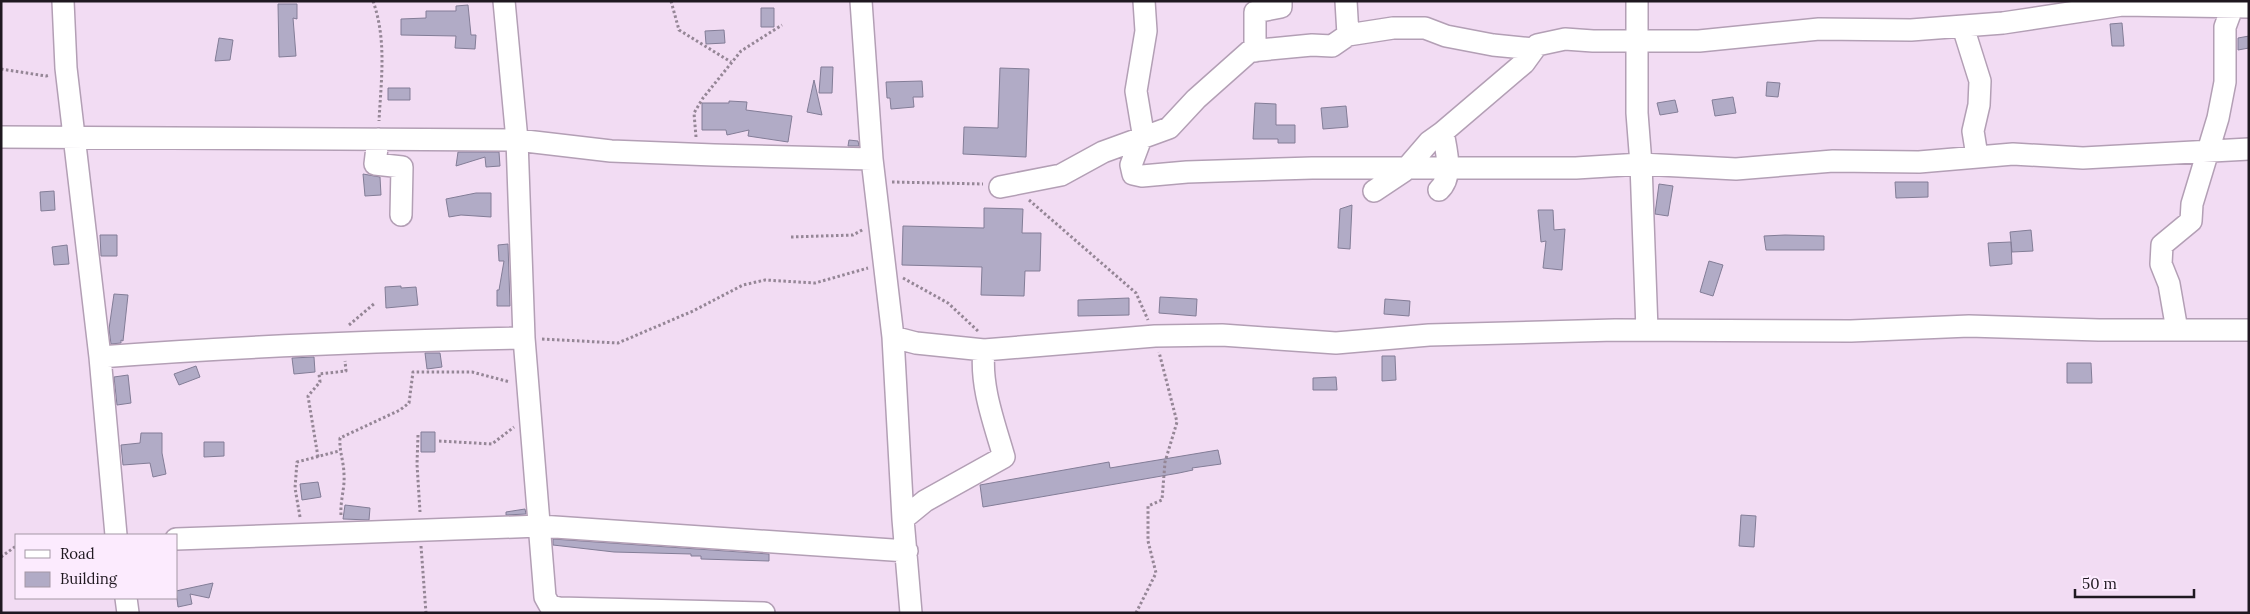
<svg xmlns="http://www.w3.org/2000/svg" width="2250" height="614" font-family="Lora,serif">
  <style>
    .building { fill: #b1abc6; stroke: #837d97 }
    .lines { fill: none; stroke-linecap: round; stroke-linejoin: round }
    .minor-casing { stroke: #b39fb5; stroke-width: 24 }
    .path { stroke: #958696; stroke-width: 3; stroke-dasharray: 2.5 2.5; stroke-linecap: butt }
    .minor { stroke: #fff; stroke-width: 21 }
  </style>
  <rect width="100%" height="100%" fill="#f2dcf3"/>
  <!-- building -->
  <path class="building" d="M278,4h19v15l-4,-1 3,38 -17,1z
    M468,5l3,30h5l-1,14 -20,-1 1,-12 -55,-1v-16l25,-1v-7h30v-5z
    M761,8h13v19h-13z
    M2122,23l2,23h-12l-2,-22z
    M724,30l1,13 -19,1 -1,-13z
    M2249,36v12l-11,2v-12z
    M219,38l14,2 -3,20 -15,1z
    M821,67h12l-1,26h-13z
    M1000,68l29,1 -3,88 -63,-3 1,-27 34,1z
    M814,80l8,35 -15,-3z
    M922,81l1,16h-10l1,10 -23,2 -1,-11h-3l-1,-16z
    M1767,82l13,1 -2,14 -12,-1z
    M388,88h22v12h-22z
    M1733,97l3,16 -21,3 -3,-16z
    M1675,100l3,12 -18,3 -3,-12z
    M729,101l18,1 -1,8 46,6 -4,26 -40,-6 1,-6 -22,5 -1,-5h-24v-27h27z
    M1255,103l21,1v21h19v18h-17v-4h-25z
    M1346,106l2,21 -25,2 -2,-21z
    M849,140l9,1 1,5h-11z
    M458,152h41l1,14 -14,1 -1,-10 -29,9z
    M363,174l17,3 1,18 -16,1z
    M1895,182h33v15l-32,1z
    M1659,184l14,2 -5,30 -13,-2z
    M54,191l1,19 -14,1 -1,-19z
    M476,193h15v24l-30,-2 -12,2 -3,-18z
    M1352,205l-2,44 -12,-1 2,-39z
    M984,208l39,1 -1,24h19l-1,38h-15l-1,25 -43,-1 1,-28 -80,-2 1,-39 81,2z
    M1538,210h15l1,20 11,-1 -3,41 -19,-2 3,-27 -5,1z
    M2031,230l2,21 -21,1 -2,-20z
    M100,235h17v21h-16z
    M1785,235l39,1v14h-58l-2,-14z
    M2011,242l1,22 -22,2 -2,-23z
    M508,244l2,62h-13v-16h2l5,-29h-5l-1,-16z
    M67,245l2,19 -15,1 -2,-18z
    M1709,261l14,4 -10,31 -13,-4z
    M401,286v2l15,-1 2,18 -32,3 -1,-21z
    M114,294l14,1 -5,46 -2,-1v3l-10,1 -2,-15z
    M1160,297l37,2 -1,17 -37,-3z
    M1129,298v17l-51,1v-16z
    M1385,299l25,2 -1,15 -25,-2z
    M425,353h15l2,14 -15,2z
    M1382,356h13l1,24 -14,1z
    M314,357l1,15 -21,2 -2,-16z
    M2067,363h24l1,20h-25z
    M196,366l4,11 -21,8 -5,-11z
    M128,375l3,28 -14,2 -3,-28z
    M1336,377l1,13h-24v-12z
    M421,432h14v20h-14z
    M141,433h21v20l4,21 -13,3 -3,-14 -27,2 -2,-20 19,-2z
    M204,442h20v14l-20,1z
    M1218,450l3,14 -29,4 1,2 -14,3 -196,34 -3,-22 129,-23 1,6z
    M318,482l3,15 -19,3 -2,-16z
    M345,505l25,3 -1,12 -26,-1z
    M525,509l1,5 -20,1v-3z
    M1741,515l15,1 -2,31 -15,-1z
    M553,539l216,15v7l-68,-2v-3h-10v-2l-77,-2 -61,-7z
    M213,583l-4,15 -19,-4 2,10 -14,3 -2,-16z"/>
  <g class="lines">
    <defs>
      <path id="minor" d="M63,1l3,67 34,289 16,178
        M504,1l13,139 7,198 21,259 5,9 9,2 205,5
        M861,1l11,158 21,178 10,182 8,94
        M1144,1l2,30 -10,60 7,42 -12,32 2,9 9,2 45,-4 125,-4h264l65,-4 95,5 97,-8 86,1 94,-8 70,4 166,-9
        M1346,1l2,34
        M1637,1v112l4,51 6,166
        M1963,27l17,54 -1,24 -6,26 4,25
        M1255,51v-39l26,-5v-6
        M1,137l516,3 94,11 103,4 158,4
        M378,139l-3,25 27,3 -1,48
        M1000,187l61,-12 42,-23 66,-24 27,-29 54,-48 62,-6 20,1 16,-11 45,-7h32l21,8 47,9 41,4
        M1439,190c15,-14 7,-40 4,-58l81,-69 13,-18 28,-6 28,2h106l120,-12 92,1 92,-7 119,-18 127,2
        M1374,191l30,-20 25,-29 14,-10
        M2177,330l-8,-46 -8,-20 1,-19 29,-24 1,-17 26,-86 7,-36v-55l7,-19
        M893,337l23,6 68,7 171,-14 67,-1 114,8 93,-8 186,-5 236,1 118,-5 130,4h150
        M100,357c141,-11 282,-16 424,-19
        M903,519l22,-18 79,-44c-10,-35 -24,-71 -20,-107
        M176,539l364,-13 367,25
        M126,598l2,15"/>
    </defs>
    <!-- minor casing -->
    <use href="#minor" class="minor-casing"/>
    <!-- path -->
    <path class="path" d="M373,1c14,39 8,80 6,120
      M671,1l8,29 52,32
      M1,69l45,7 4,-1
      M696,137l-2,-24 9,-15 38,-47 41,-26
      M892,182l91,2
      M1029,200l107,93 12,27
      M791,237l62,-2 11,-6
      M903,278l45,25 31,29
      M349,325l26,-22
      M542,339l76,4 75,-32 50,-26 22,-5 50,3 53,-15
      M418,435l-1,29 3,48
      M439,441l53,3 22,-17
      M318,457l-10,-61 12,-14 -1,-8 27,-3 -1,-10
      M341,515c-1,-14 4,-27 3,-40 0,-13 -5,-24 -4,-37l60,-28 9,-7 4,-31h59l38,10
      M300,517l-5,-29 2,-26 42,-11
      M421,546l5,67
      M1,557l15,-11
      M1136,613l20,-40 -8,-32v-35l14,-6 3,-38 12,-40 -18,-70"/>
    <!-- minor -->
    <use href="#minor" class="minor"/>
  </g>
  <!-- border -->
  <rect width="2250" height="614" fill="none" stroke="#1f1820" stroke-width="5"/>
  <!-- legend -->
  <rect x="15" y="534" width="162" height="65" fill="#fcebfe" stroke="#a497a5"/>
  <rect x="25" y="550" width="25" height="8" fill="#ffffff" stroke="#a497a5"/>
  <text x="60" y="559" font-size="15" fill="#1f1820">Road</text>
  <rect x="25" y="572" width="25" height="15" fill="#b1abc6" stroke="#a497a5"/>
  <text x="60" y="584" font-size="15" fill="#1f1820">Building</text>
  <!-- scale -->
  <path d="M2075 589v8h119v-8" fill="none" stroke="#1f1820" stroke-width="2.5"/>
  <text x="2082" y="589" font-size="15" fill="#1f1820" stroke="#fcebfe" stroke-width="4" paint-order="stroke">50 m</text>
</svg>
